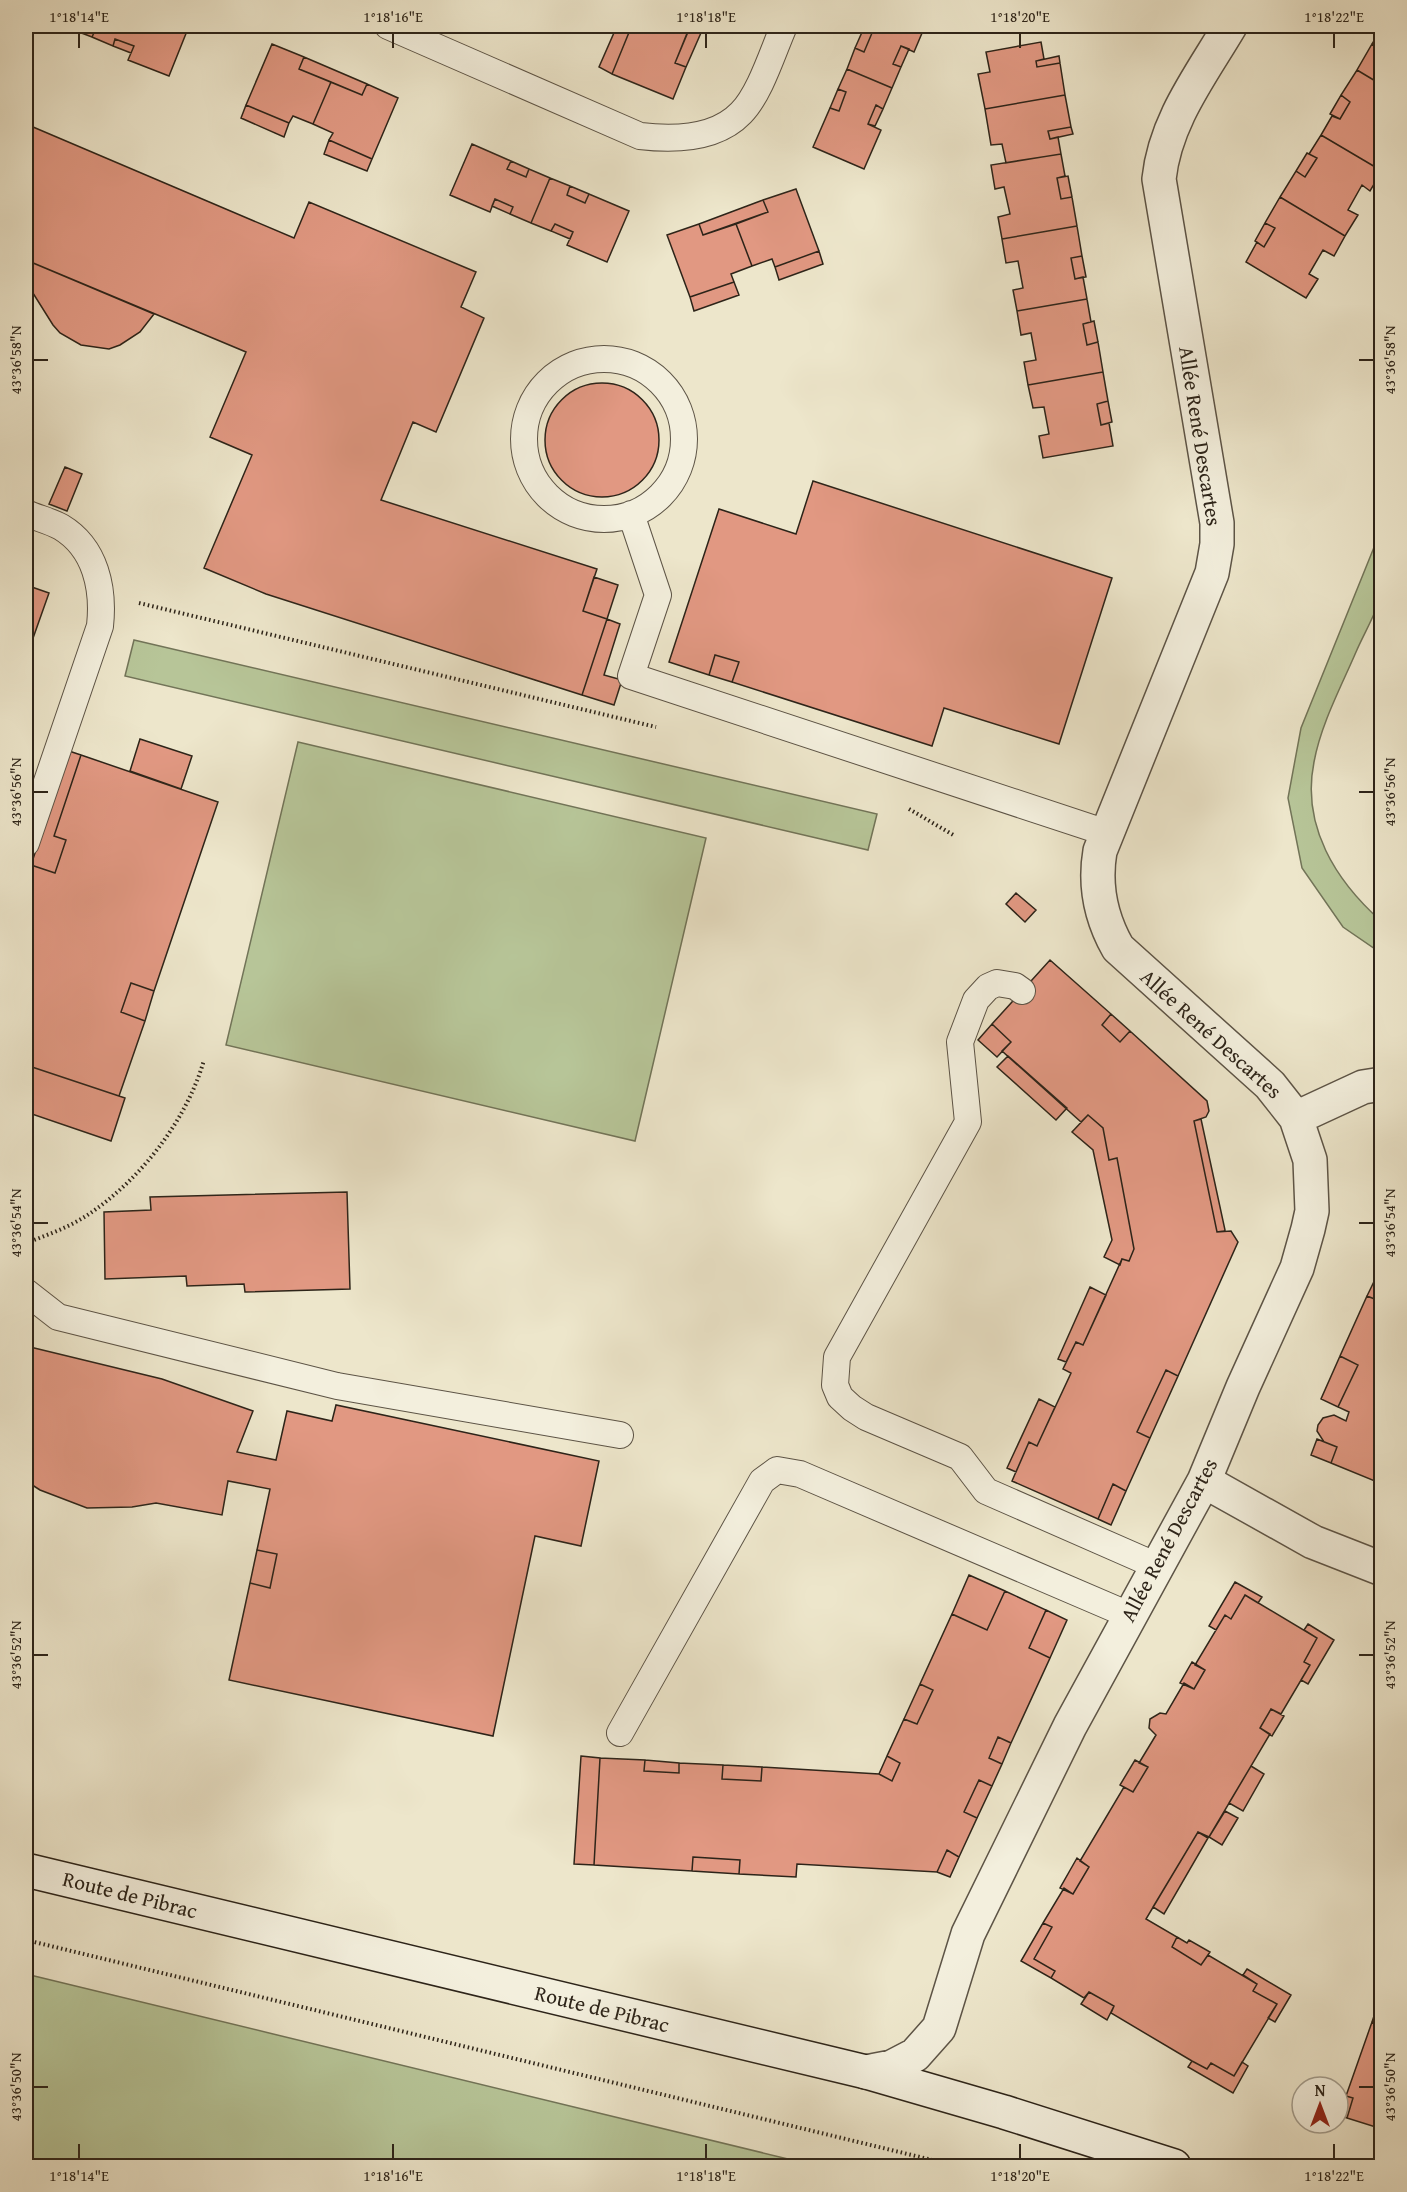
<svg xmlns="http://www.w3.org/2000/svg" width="1407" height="2192" font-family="'Gentium Book Plus',serif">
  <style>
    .green { fill: #b7c598; stroke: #727458; stroke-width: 1.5 }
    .building { fill: #e19882; stroke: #2d2419; stroke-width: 1.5 }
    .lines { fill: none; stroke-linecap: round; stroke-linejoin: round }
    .lane-casing { stroke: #5d5446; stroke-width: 28 }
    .street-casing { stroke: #5d5446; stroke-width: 36 }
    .secondary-casing { stroke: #2d2419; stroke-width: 36 }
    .path { stroke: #2d2419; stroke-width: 4; stroke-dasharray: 1.5 3; stroke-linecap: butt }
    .lane { stroke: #f3efdd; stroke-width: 26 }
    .street { stroke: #f3efdd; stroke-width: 33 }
    .secondary { stroke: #f3efdd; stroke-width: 33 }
    .ticks { fill: none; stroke: #2d2419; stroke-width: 2 }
    .labels { text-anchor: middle; stroke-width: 4.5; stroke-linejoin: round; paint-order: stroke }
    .street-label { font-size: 21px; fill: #2d2419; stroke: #f3efdd }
    .neatline { fill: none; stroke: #2d2419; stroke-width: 2 }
    .ticks-label { font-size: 15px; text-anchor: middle; fill: #2d2419 }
  </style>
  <rect width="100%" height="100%" fill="#ede6cb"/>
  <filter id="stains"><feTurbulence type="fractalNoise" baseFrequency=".00333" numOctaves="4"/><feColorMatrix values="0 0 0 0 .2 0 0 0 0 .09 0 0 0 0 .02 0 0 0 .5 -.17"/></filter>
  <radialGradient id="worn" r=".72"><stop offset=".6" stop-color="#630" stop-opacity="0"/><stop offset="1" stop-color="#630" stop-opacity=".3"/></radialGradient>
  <!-- green -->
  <path class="green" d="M1381,530c1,19 3,40 1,59 -3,20 -18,44 -26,63 -15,35 -35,72 -42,110 -13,64 22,119 67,159v32l-38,-26 -41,-59 -14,-70 13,-70z
    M134,640l743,174 -9,36 -743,-174z
    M298,742l408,96 -71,303 -409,-96z
    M26,1974l791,192h-791z"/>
  <!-- building -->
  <path class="building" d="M72,26h25l-5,11 -21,-8z
    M97,26h92l-20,50 -41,-16 6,-14 -19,-7 -2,7 -21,-9z
    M617,26l13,4 -18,44 -13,-7z
    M641,26h32l15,6 -13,31 11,4 -13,32 -61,-25 18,-44 8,3z
    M673,26h17l-2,6z
    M690,26h14l-18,41 -11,-4z
    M865,26h60l-11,26 -13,-6 -8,18 8,3 -9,21 -45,-19 8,-21 9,4 8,-19 -9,-3z
    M1382,28v21l-10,-5z
    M863,30l9,3 -8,19 -9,-4z
    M115,39l19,7 -3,7 -18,-7z
    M1041,42l3,17 -8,2 1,6 23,-4 5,32 -80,14 -7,-35 12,-2 -4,-20z
    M272,44l32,13 -5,12 32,13 -18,42 -20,-8 -4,7 -43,-18z
    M1372,44l10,5v36l-25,-15z
    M901,46l8,3 -8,18 -8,-3z
    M1059,56l1,7 -23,4 -1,-6z
    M304,57l63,27 -5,11 -63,-26z
    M847,69l45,19 -9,21 -7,-4 -8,19 13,6 -17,39 -51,-22 17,-39 9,3 7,-19 -8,-3z
    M1357,70l25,15v86l-61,-36 11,-19 8,3 10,-17 -9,-7z
    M331,82l31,13 5,-11 31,14 -26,61 -43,-19 4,-7 -20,-9z
    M838,89l8,3 -7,19 -9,-3z
    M1065,95l6,32 -23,4 2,8 8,-2 3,17 -55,9 -4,-19 -11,1 -6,-36z
    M1341,95l9,7 -10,17 -10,-5z
    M246,105l43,18 -5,14 -43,-19z
    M876,105l7,4 -8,17 -7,-2z
    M26,124l268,114 15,-36 167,70 -15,35 23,11 -48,114 -23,-10 -32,78 216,69 -14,42 24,8 -25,76 -316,-101 -62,-26 48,-113 -42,-18 36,-85 -220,-92z
    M1071,127l2,7 -23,5 -2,-8z
    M1321,135l61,36 -12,20 -8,-6 -14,25 10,5 -13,21 -65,-39 16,-26 9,6 12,-19 -8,-4z
    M329,140l43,19 -5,12 -43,-17z
    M472,144l39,17 -4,8 19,8 3,-8 21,9 -19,45 -21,-9 3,-7 -18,-8 -5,13 -40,-17z
    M1307,153l10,5 -12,19 -9,-6z
    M1061,154l4,22 -8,2 4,21 11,-2 5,29 -75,13 -4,-22 12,-3 -6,-27 -9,2 -4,-24z
    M511,161l18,8 -3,8 -19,-8z
    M1068,176l4,21 -11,2 -4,-21z
    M550,178l20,8 -3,9 18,8 4,-9 40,17 -22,51 -40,-17 6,-13 -18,-8 -4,7 -20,-8z
    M570,186l19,8 -4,9 -18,-8z
    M796,189l23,62 -44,16 -3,-8 -20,7 -16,-42 32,-12 -5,-12z
    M1280,197l65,39 -11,20 -11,-6 -14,24 9,5 -12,19 -60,-36 11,-20 7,5 11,-19 -10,-5z
    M495,199l18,8 -3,7 -18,-8z
    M763,200l5,12 -65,23 -4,-11z
    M1265,223l10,5 -11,19 -9,-6z
    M555,224l18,8 -3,7 -19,-8z
    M699,224l4,11 33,-11 16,42 -21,8 3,8 -44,15 -23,-62z
    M1077,226l5,30 -11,2 4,21 8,-2 4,22 -70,12 -4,-21 10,-2 -5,-27 -12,2 -4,-24z
    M819,251l4,13 -44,16 -4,-13z
    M1082,256l4,21 -11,2 -4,-21z
    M26,260l128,54 -14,18 -20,13 -11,4 -28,-4 -21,-12 -7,-8 -27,-43z
    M734,282l5,13 -45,16 -4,-14z
    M1087,299l4,23 -8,2 4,21 11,-3 5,30 -75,13 -4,-23 12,-2 -5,-27 -10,2 -4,-24z
    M1094,321l4,21 -11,3 -4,-21z
    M1103,372l5,29 -11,3 4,21 8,-2 4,23 -70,12 -4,-22 10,-2 -5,-27 -11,1 -5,-23z
    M545 440a57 57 0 1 1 114 0a57 57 0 1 1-114 0Z
    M1108,401l4,21 -11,3 -4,-21z
    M65,467l17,7 -15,37 -18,-7z
    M813,481l299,97 -53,166 -115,-36 -12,38 -200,-64 7,-20 -24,-7 -6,20 -40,-13 50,-153 77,25z
    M594,577l24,8 -11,34 -24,-8z
    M26,585l23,8 -23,65z
    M607,619l13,5 -16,51 18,5 -8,25 -32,-10z
    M715,655l24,7 -7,20 -23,-7z
    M140,739l52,17 -11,33 -51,-18z
    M69,751l12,4 -27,81 12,4 -11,33 -24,-8z
    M81,755l137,47 -64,189 -23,-8 -10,29 24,9 -26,75 -93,-31v-184l5,-16 24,8 11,-33 -12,-4z
    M1016,893l20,17 -11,12 -19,-18z
    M1050,960l61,54 -9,11 18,17 10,-11 77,70 2,10 -3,6 -12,4 23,111 14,-1 7,11 -60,134 -12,-6 -29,62 13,6 -24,53 -13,-7 -15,35 -86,-38 17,-39 8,4 34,-73 -8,-4 13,-27 7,3 39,-86 7,2 5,-12 -17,-91 -8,2 -6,-32 -15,-13 -7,7 -79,-71 9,-9 -19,-18z
    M131,983l23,8 -9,30 -24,-9z
    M1111,1014l19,17 -10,11 -18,-17z
    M992,1024l19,18 -14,15 -19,-17z
    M1008,1056l59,52 -11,12 -59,-53z
    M26,1065l99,33 -14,43 -85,-29z
    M1088,1115l15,13 6,32 8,-2 17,91 -5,12 -7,-2 -2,6 -16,-8 8,-17 -19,-90 -21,-18z
    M1201,1119l24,111 -1,1 -7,1 -23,-111z
    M347,1192l3,97 -105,3 -1,-8 -57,2 -1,-10 -81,3 -1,-67 47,-2 -1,-13z
    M1382,1265v37l-15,-6z
    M1090,1287l16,8 -23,50 -7,-3 -10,20 -8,-3z
    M1367,1296l15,6v182l-51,-21 6,-16 -13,-5 -7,-11 1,-6 5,-7 11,-3 12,6 3,-9 -11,-5 20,-42 -18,-9z
    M26,1346l136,33 91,32 -16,41 39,8 11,-49 45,10 4,-16 263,56 -18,85 -46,-10 -42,200 -264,-56 21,-97 20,5 7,-34 -20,-4 13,-61 -42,-8 -6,34 -66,-12 -24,4 -45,1 -47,-18 -14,-9z
    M1340,1356l18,9 -20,42 -17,-8z
    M1166,1370l12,6 -28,62 -13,-6z
    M1039,1399l16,8 -18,39 -8,-4 -13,30 -9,-4z
    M1317,1439l20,8 -6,16 -20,-8z
    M1113,1484l13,7 -15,34 -13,-6z
    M257,1550l20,4 -7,34 -20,-5z
    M969,1575l36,16 -18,39 -35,-16z
    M1235,1582l27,15 -4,6 -13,-8 -14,24 -6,-4 -9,15 -7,-4z
    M1005,1591l41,19 -17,38 21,10 -39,85 -13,-6 -9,21 13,6 -10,22 -13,-6 -15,32 13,6 -18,39 -12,-7 -10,22 -140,-8 -1,13 -57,-3 1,-14 -47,-3 -1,14 -98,-6 6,-107 45,2 -1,11 35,2v-10l44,2 -1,14 39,2 1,-14 117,7 13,7 8,-18 -13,-7 17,-37 13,5 16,-34 -13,-6 32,-70 35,16z
    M1245,1595l72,43 -13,24 6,3 -29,49 -10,-5 -11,19 10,6 -61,103 -11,-5 -52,87 31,18 -5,10 29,18 7,-10 49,29 -4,7 24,13 -43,72 -23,-13 -4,6 -15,-8 -81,-48 3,-7 -25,-14 -5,6 -33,-20 4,-7 -21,-12 18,-32 -9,-4 21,-35 9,6 16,-27 -9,-6 44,-74 9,5 15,-25 -9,-4 17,-28 -7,-7 1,-9 10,-6 6,1 18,-31 10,6 11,-19 -10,-5 30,-50 6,4z
    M1046,1610l21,10 -17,38 -21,-10z
    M1308,1624l26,16 -26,44 -7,-4 9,-15 -6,-3 13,-24 -13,-8z
    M1192,1662l13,8 -11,19 -14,-6z
    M920,1684l13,6 -16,34 -13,-5z
    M1271,1709l13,7 -12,20 -12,-8z
    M998,1737l13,6 -9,21 -13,-6z
    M581,1756l19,2 -6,107 -20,-1z
    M887,1756l13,7 -8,18 -13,-7z
    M645,1760l34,3v10l-35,-2z
    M1135,1760l13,7 -15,25 -13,-7z
    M723,1765l39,2 -1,14 -39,-2z
    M1251,1766l13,8 -21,37 -14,-8z
    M979,1780l13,6 -15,32 -13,-6z
    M1225,1811l13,7 -16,27 -13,-8z
    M1198,1832l10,6 -44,76 -11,-7z
    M947,1850l12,7 -9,20 -13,-5z
    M693,1857l47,3 -1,14 -47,-3z
    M1077,1858l12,9 -16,27 -13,-6z
    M1043,1923l9,4 -18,32 21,12 -4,7 -30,-17z
    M1177,1937l10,6 2,-3 21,12 -9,13 -29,-18z
    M1247,1969l44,26 -16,27 -7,-4 9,-14 -24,-13 4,-7 -14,-9z
    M1089,1992l25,14 -7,14 -26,-16z
    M1378,2004l4,1v21l-10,-4z
    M1372,2022l10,4v103l-35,-11 6,-20 -7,-2z
    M1192,2061l15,8 4,-6 23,13 8,-14 6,4 -15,27 -45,-26z
    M1346,2096l7,2 -6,20 -8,-3z"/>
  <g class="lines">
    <defs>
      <path id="lane" d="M388,26l252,110c34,4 76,3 101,-23 19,-19 32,-62 43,-87
        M524 439a80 80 0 1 1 160 0a80 80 0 1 1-160 0Z
        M26,513c11,5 24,8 35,14 35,21 43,62 39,99l-74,217
        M631,514l27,81 -27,81 476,157
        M1022,991l-7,-5 -18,-3 -9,4 -12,13 -16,42 8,80 -131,235 -2,28 5,12 12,11 14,9 94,40 26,34 171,75
        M26,1292l32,25 279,69 283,49
        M620,1733l142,-252 15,-11 23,4 329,141"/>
      <path id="street" d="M1296,1118l67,-31 19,-3
        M1204,1481l109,61 69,27
        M866,2072l26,-5 23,-12 24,-27 29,-94 102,-208 134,-245 39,-94 54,-119 11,-39 4,-18 -2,-51 -14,-42 -26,-33 -152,-137c-17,-30 -24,-62 -18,-97l112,-278 5,-29v-21l-58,-344c6,-58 42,-104 71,-153"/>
      <path id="secondary" d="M26,1870l840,202 138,40 170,54"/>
    </defs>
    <!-- lane casing -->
    <use href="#lane" class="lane-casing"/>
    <!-- street casing -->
    <use href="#street" class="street-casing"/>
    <!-- secondary casing -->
    <use href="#secondary" class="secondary-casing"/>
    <!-- path -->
    <path class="path" d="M139,603l517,124
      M909,809l46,27
      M26,1243c21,-8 44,-16 63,-29 51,-34 98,-94 115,-154
      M26,1940l931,226"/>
    <!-- lane -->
    <use href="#lane" class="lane"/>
    <!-- street -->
    <use href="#street" class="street"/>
    <!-- secondary -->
    <use href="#secondary" class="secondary"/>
  </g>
  <!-- ticks -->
  <path class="ticks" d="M79,33v15M393,33v15M706,33v15M1020,33v15M1334,33v15M33,360h15M1359,360h15M33,792h15M1359,792h15M33,1223h15M1359,1223h15M33,1655h15M1359,1655h15M33,2087h15M1359,2087h15M79,2144v15M393,2144v15M706,2144v15M1020,2144v15M1334,2144v15"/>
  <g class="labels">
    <!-- street labels -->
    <g class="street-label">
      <text transform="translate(1200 436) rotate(81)" y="7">Allée René Descartes</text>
      <text transform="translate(1211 1034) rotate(42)" y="7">Allée René Descartes</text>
      <text transform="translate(1169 1540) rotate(-62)" y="7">Allée René Descartes</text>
      <text transform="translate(130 1895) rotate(14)" y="7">Route de Pibrac</text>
      <text transform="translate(602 2009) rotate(14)" y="7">Route de Pibrac</text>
    </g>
  </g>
  <!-- margin -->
  <rect width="1407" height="2192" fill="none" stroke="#ede6cb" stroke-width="66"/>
  <!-- north arrow -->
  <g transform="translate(1320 2105)"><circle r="28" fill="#f3efdd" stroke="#a49e8f" stroke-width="1.5"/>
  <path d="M0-4.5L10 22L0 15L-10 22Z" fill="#8f2418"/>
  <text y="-9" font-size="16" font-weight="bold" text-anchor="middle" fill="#2d2419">N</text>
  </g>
  <rect x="33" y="33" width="1341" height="2126" class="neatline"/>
  <g class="ticks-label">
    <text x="79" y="22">1°18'14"E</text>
    <text x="393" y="22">1°18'16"E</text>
    <text x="706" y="22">1°18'18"E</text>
    <text x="1020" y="22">1°18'20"E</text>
    <text x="1334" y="22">1°18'22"E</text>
    <text transform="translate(16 360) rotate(-90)" y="5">43°36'58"N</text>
    <text transform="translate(1390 360) rotate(-90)" y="5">43°36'58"N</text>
    <text transform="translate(16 792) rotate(-90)" y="5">43°36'56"N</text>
    <text transform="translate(1390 792) rotate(-90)" y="5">43°36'56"N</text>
    <text transform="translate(16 1223) rotate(-90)" y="5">43°36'54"N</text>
    <text transform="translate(1390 1223) rotate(-90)" y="5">43°36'54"N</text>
    <text transform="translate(16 1655) rotate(-90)" y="5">43°36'52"N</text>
    <text transform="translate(1390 1655) rotate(-90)" y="5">43°36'52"N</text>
    <text transform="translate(16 2087) rotate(-90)" y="5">43°36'50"N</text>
    <text transform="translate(1390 2087) rotate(-90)" y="5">43°36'50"N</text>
    <text x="79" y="2181">1°18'14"E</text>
    <text x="393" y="2181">1°18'16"E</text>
    <text x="706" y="2181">1°18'18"E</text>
    <text x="1020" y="2181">1°18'20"E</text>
    <text x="1334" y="2181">1°18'22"E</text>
  </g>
  <rect width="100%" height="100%" filter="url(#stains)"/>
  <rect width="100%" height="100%" fill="url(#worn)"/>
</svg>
